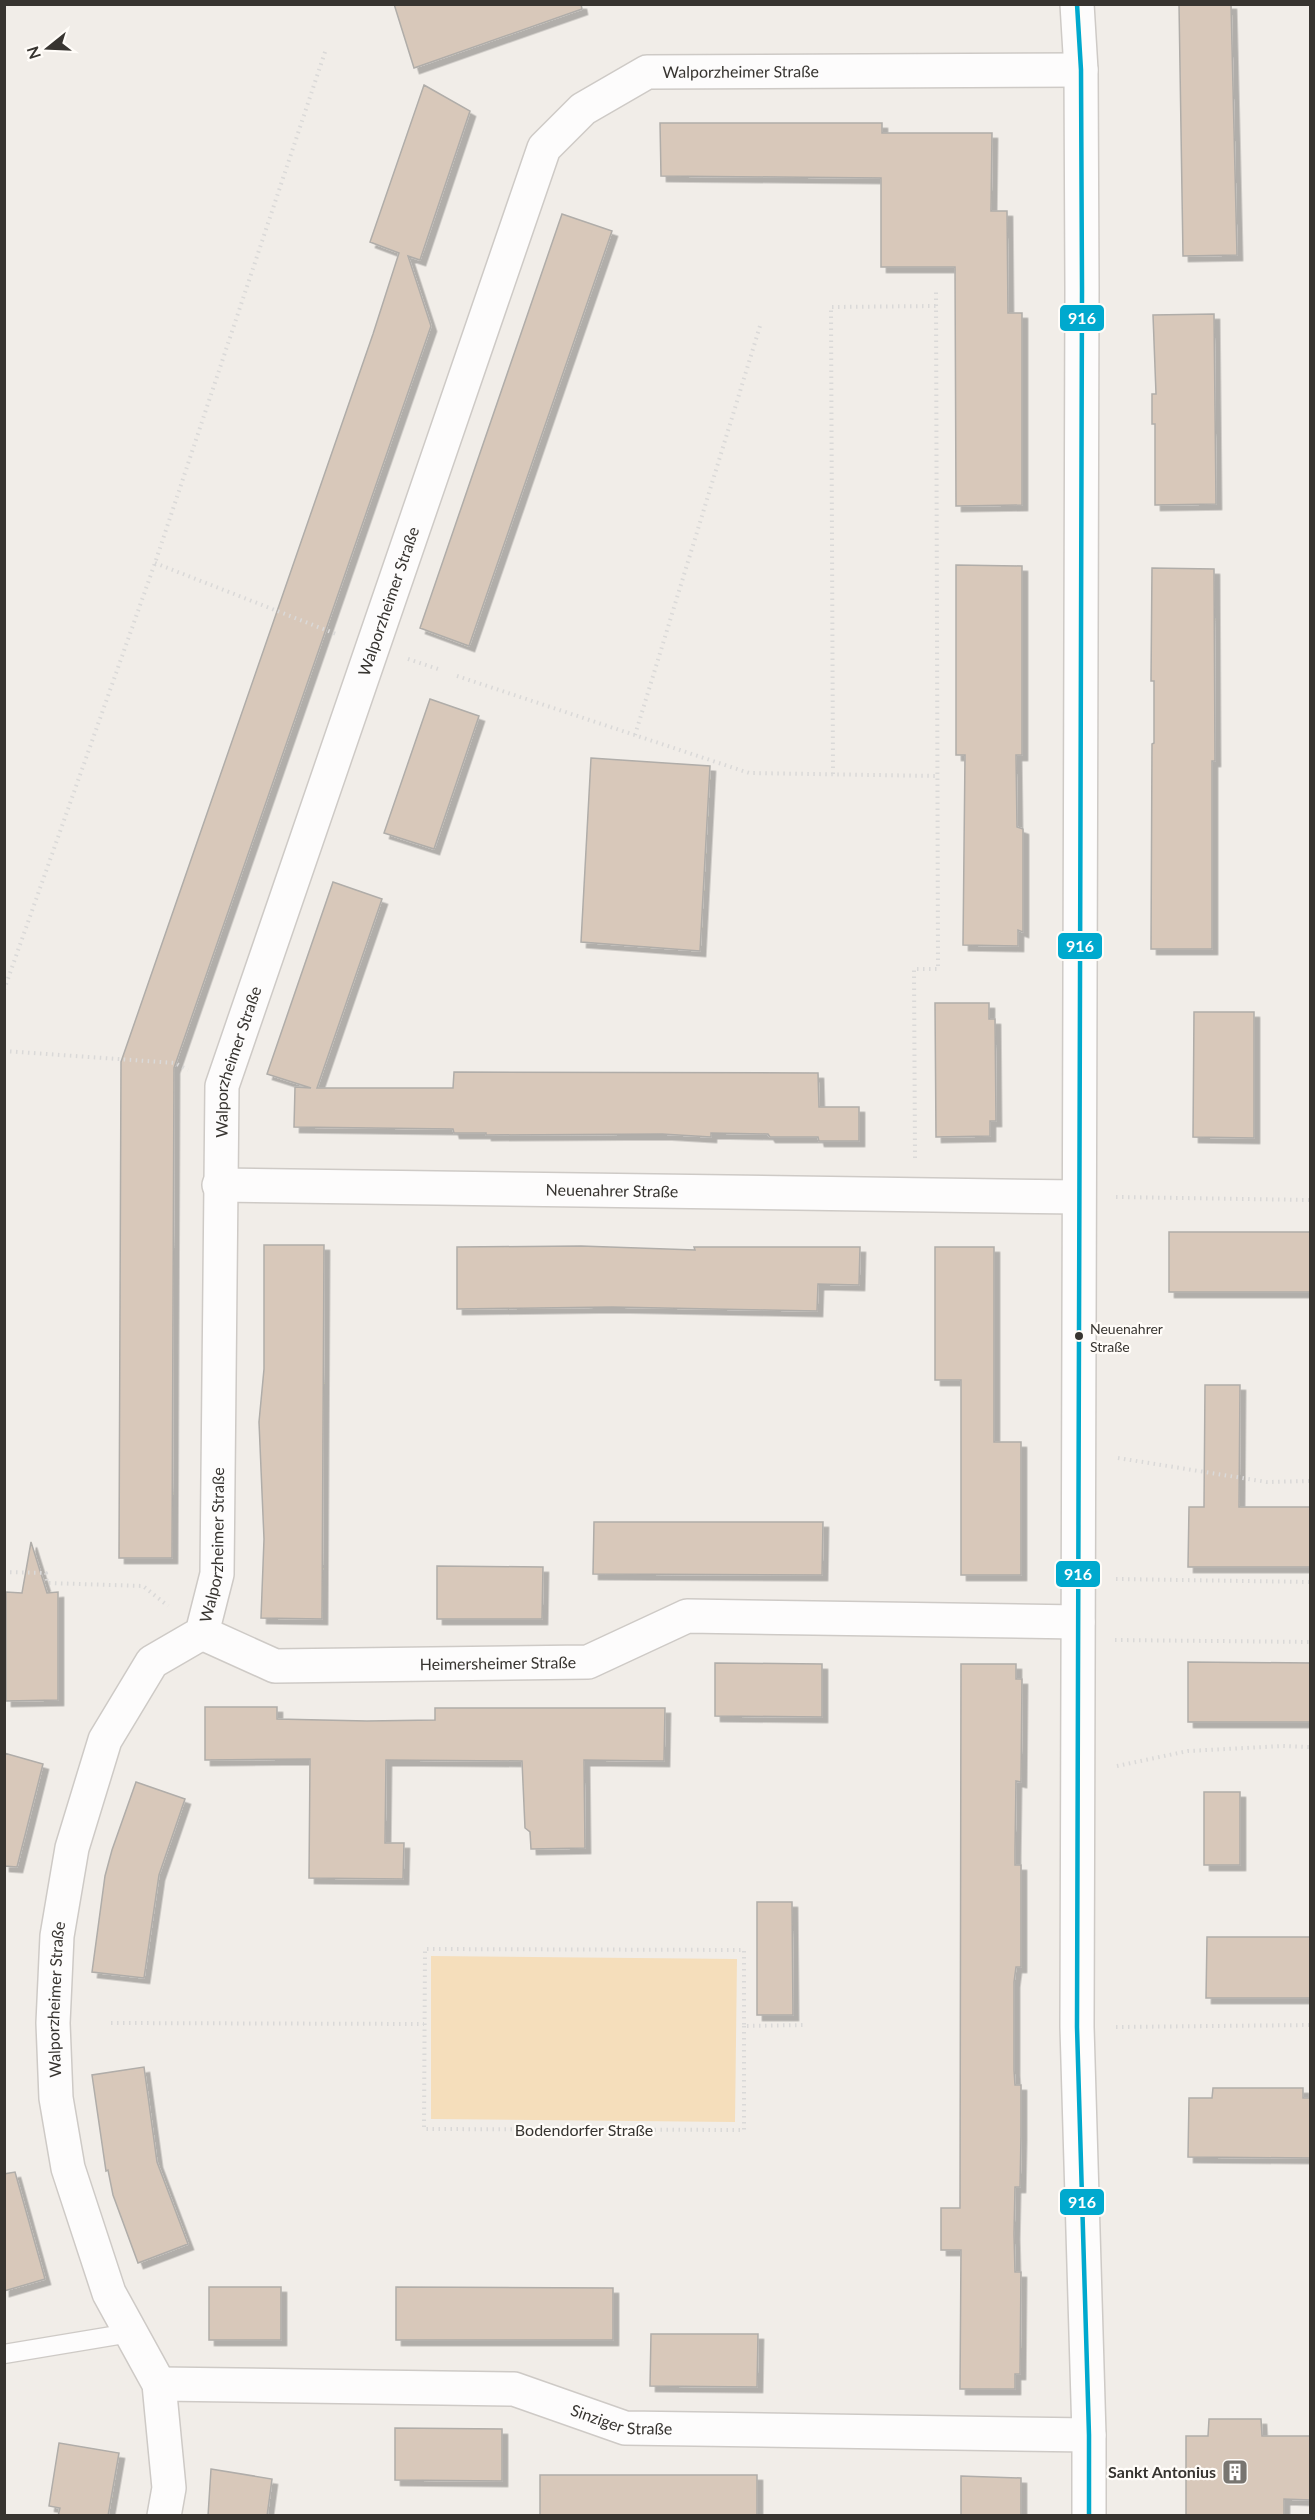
<svg xmlns="http://www.w3.org/2000/svg" width="1315" height="2520" font-family="Lato,sans-serif">
  <style>
    .green { fill: #f5debb }
    .building { fill: #d8c8ba; stroke: #b0ada9; stroke-width: 1.5; filter: url(#shadow) }
    .lines { fill: none; stroke-linecap: round; stroke-linejoin: round }
    .lane-casing { stroke: #cecac6; stroke-width: 21 }
    .street-casing { stroke: #cecac6; stroke-width: 36 }
    .secondary-casing { stroke: #cecac6; stroke-width: 36 }
    .path { stroke: #dad9d8; stroke-width: 4; stroke-dasharray: 1.5 4.5; stroke-linecap: butt }
    .lane { stroke: #fdfcfc; stroke-width: 18 }
    .street { stroke: #fdfcfc; stroke-width: 33 }
    .secondary { stroke: #fdfcfc; stroke-width: 33 }
    .bus-1-casing { stroke: #fffcf8; stroke-width: 9 }
    .bus-1 { stroke: #00a9ce; stroke-width: 4.5 }
    .bus-dot { fill: #373430; stroke: #fffcf8; stroke-width: 2 }
    .labels { text-anchor: middle; stroke-width: 4.5; stroke-linejoin: round; paint-order: stroke }
    .bus-label { font-size: 14px; fill: #373430; stroke: #fffcf8; text-anchor: start }
    .street-label { font-size: 16px; fill: #373430; stroke: #fffcf8 }
    .poi-label { font-size: 16px; font-weight: bold; fill: #373430; stroke: #fffcf8; text-anchor: end }
    .line-badge { stroke: #fffcf8; stroke-width: 2 }
    .badge-label { font-size: 16px; text-anchor: middle; font-weight: bold; fill: #fff }
  </style>
  <defs>
    <filter id="shadow"><feDropShadow dx="5.5" dy="5.5" stdDeviation="0" flood-color="#0004"/></filter>
  </defs>
  <rect width="100%" height="100%" fill="#f1ede8"/>
  <!-- green -->
  <path class="green" d="M431,1956l306,3 -2,163 -304,-3z"/>
  <!-- building -->
  <path class="building" d="M394,4h187l1,5 -168,59z
    M1179,4h52l6,251 -54,1z
    M424,85l46,26 -50,149 -12,-4 23,70 -257,742 -2,490h-53l2,-496 252,-728 26,-81 -29,-11z
    M660,123h222v10h110l-1,78h16l1,102h14v192l-66,1 -1,-239h-74v-89l-220,-2z
    M562,214l50,17 -143,415 -49,-18z
    M1214,314l2,190 -61,1v-81h-3v-30h4l-3,-79z
    M956,565l66,1v189h-6l1,72 6,2v103l-5,-2v16l-55,-1 2,-190h-9z
    M1152,568l62,1 1,192h-3v188h-61l1,-205 2,-1v-62h-3z
    M430,699l49,17 -45,133 -50,-16z
    M591,758l119,8 -10,185 -119,-9z
    M333,882l49,17 -65,189h136l1,-16 364,1 1,34h40v34h-40l-1,-4h-48l-2,-3 -57,-1v4l-49,-3 -176,1v-2h-32l-1,-4 -159,-2 1,-40 16,1 -44,-14z
    M935,1003h54v16h6l1,102h-6v15l-54,1z
    M1194,1012h60v126l-61,-1z
    M1169,1232h142v60h-142z
    M264,1245h60l-2,374 -61,-1 3,-79 -5,-117 5,-53z
    M581,1246l114,4 -1,-3h166l-1,38 -41,-1 -1,27 -205,-4 -155,2v-62z
    M935,1247h59v195h27v133h-60v-195h-26z
    M1205,1385h35l-1,122h72v60h-123l1,-60h15z
    M594,1522h229l-1,53 -229,-1z
    M31,1542l16,51 11,-1v108l-52,1v-109l16,1z
    M437,1566l106,1 -1,52h-105z
    M1188,1662l123,1v59h-123z
    M715,1663l107,1v53l-107,-1z
    M961,1664h55v15h6l-1,103 -5,-1 -1,69v15h6v102h-5l-2,15v88l1,15h6v51l-1,51h-5l-1,47 1,38h6l-1,102h-5v15h-55l1,-139h-20v-42h19z
    M205,1707h72v12l90,2 68,-1v-12h230l-1,53 -80,-1 1,88 -54,1 -1,-17 -5,-4 -3,-67 -136,-1 -1,83h19l-1,36 -94,-1 1,-119 -105,1z
    M4,1753l39,11 -26,103 -13,-1z
    M136,1782l49,17 -26,76 -15,103 -52,-6 13,-96 7,-26z
    M1204,1792h36v73h-36z
    M757,1902h35l1,113h-36z
    M1207,1937h104v61h-105z
    M144,2067l13,95 31,82 -50,19 -25,-68 -5,-25 -2,1 -14,-96z
    M1213,2088h90v10h8v60l-123,-1 1,-59h23z
    M15,2172l30,107 -41,12v-117z
    M209,2287h72v53h-72z
    M396,2287l217,1v52h-217z
    M651,2334h107l-1,53 -107,-1z
    M1209,2419h52l1,17h49v64l-27,-1v17h-98v-80h22z
    M395,2428l107,1v52l-107,-1z
    M59,2443l60,10 -11,63h-50l2,-8 -11,-2z
    M211,2469l61,10 -5,37h-59z
    M540,2475h217v41h-217z
    M961,2476l60,2v38h-60z"/>
  <g class="lines">
    <defs>
      <path id="lane" d="M4,2354l126,-21"/>
      <g id="street">
        <path id="s1" d="M219,1185l859,12"/>
        <path id="s2" d="M202,1633l73,33 313,-4 99,-46 391,6"/>
        <path id="s3" d="M159,2384l355,5 111,39 464,7"/>
        <path id="s4" d="M164,2516l5,-28 -10,-104 -50,-91 -41,-125 -12,-70 -3,-75 4,-87 15,-88 33,-108 47,-78 50,-29 15,-59 5,-488 322,-938 39,-39 64,-37 434,-2"/>
      </g>
      <path id="secondary" d="M1077,4l4,66 1,219 -5,1738 12,408v81"/>
    </defs>
    <!-- lane casing -->
    <use href="#lane" class="lane-casing"/>
    <!-- street casing -->
    <use href="#street" class="street-casing"/>
    <!-- secondary casing -->
    <use href="#secondary" class="secondary-casing"/>
    <!-- path -->
    <path class="path" d="M155,563l181,71
      M408,659l33,11
      M457,676l292,97 188,3
      M635,735l125,-409
      M833,774l-2,-467 105,-1
      M4,990l151,-427 171,-514
      M4,1051l171,12 13,7
      M915,1158l-1,-189h24l-2,-679
      M1116,1197l194,3
      M1118,1458l149,24 43,-1
      M4,1572l42,1 1,10 96,3 25,20
      M1116,1579l194,3
      M1115,1640l195,2
      M1117,1766l71,-15 95,-5 27,1
      M111,2023l313,1
      M744,2026v104l-320,-1 1,-180 319,1v76l60,-1
      M1116,2027l194,-2"/>
    <!-- lane -->
    <use href="#lane" class="lane"/>
    <!-- street -->
    <use href="#street" class="street"/>
    <!-- secondary -->
    <use href="#secondary" class="secondary"/>
    <defs>
      <path id="bus-1" d="M1077,4l4,66 1,219 -5,1738 12,408v81"/>
    </defs>
    <!-- bus-1 casing -->
    <use href="#bus-1" class="bus-1-casing"/>
    <!-- bus-1 -->
    <use href="#bus-1" class="bus-1"/>
  </g>
  <!-- icons -->
  <defs>
    <symbol id="building-square" viewBox="-11 -11 22 22"><rect x="-9" y="-9" width="18" height="18" rx="4" fill="#787570" stroke="#fffcf8"/><path d="M-4-6H4V6H1V3H-1V6H-4ZM-2.5-4.3h1.7v1.8h-1.7ZM.8-4.3h1.7v1.8H.8ZM-2.5-1h1.7V.8h-1.7ZM.8-1h1.7V.8H.8Z" fill="#fff"/></symbol>
  </defs>
  <g fill-rule="evenodd">
    <use href="#building-square" x="1220" y="2457" width="30" height="30"/>
  </g>
  <!-- markers -->
  <circle class="bus-dot" cx="1079" cy="1336" r="5"/>
  <g class="labels">
    <!-- bus labels -->
    <g class="bus-label">
      <text x="1090" y="1334">Neuenahrer<tspan x="1090" dy="18">Straße</tspan></text>
    </g>
    <!-- street labels -->
    <g class="street-label">
      <text dy="6" stroke="none"><textPath href="#s4" startOffset="2716">Walporzheimer Straße</textPath></text>
      <text dy="6" stroke="none"><textPath href="#s4" startOffset="2014">Walporzheimer Straße</textPath></text>
      <text dy="6" stroke="none"><textPath href="#s4" startOffset="1528">Walporzheimer Straße</textPath></text>
      <text dy="6" stroke="none"><textPath href="#s1" startOffset="393">Neuenahrer Straße</textPath></text>
      <text dy="6" stroke="none"><textPath href="#s4" startOffset="1042">Walporzheimer Straße</textPath></text>
      <text dy="6" stroke="none"><textPath href="#s2" startOffset="303">Heimersheimer Straße</textPath></text>
      <text dy="6" stroke="none"><textPath href="#s4" startOffset="538">Walporzheimer Straße</textPath></text>
      <text x="584" y="2136">Bodendorfer Straße</text>
      <text dy="6" stroke="none"><textPath href="#s3" startOffset="468">Sinziger Straße</textPath></text>
    </g>
    <!-- poi labels -->
    <g class="poi-label">
      <text x="1216" y="2478">Sankt Antonius</text>
    </g>
  </g>
  <g class="line-badge">
    <rect x="1059" y="304" width="46" height="28" rx="6" fill="#00a9ce"/>
    <rect x="1057" y="932" width="46" height="28" rx="6" fill="#00a9ce"/>
    <rect x="1055" y="1560" width="46" height="28" rx="6" fill="#00a9ce"/>
    <rect x="1059" y="2188" width="46" height="28" rx="6" fill="#00a9ce"/>
  </g>
  <g class="badge-label">
    <text x="1082" y="324">916</text>
    <text x="1080" y="952">916</text>
    <text x="1078" y="1580">916</text>
    <text x="1082" y="2208">916</text>
  </g>
  <!-- border -->
  <rect width="1315" height="2520" fill="none" stroke="#373430" stroke-width="12"/>
  <!-- north arrow -->
  <g transform="translate(48 48) rotate(252)" stroke="#fffcf8" stroke-width="4.5" paint-order="stroke">
  <path d="M0-4.5L10 22L0 15L-10 22Z" fill="#373430"/>
  <text y="-9" font-size="16" font-weight="bold" text-anchor="middle" fill="#373430">N</text>
  </g>
</svg>
